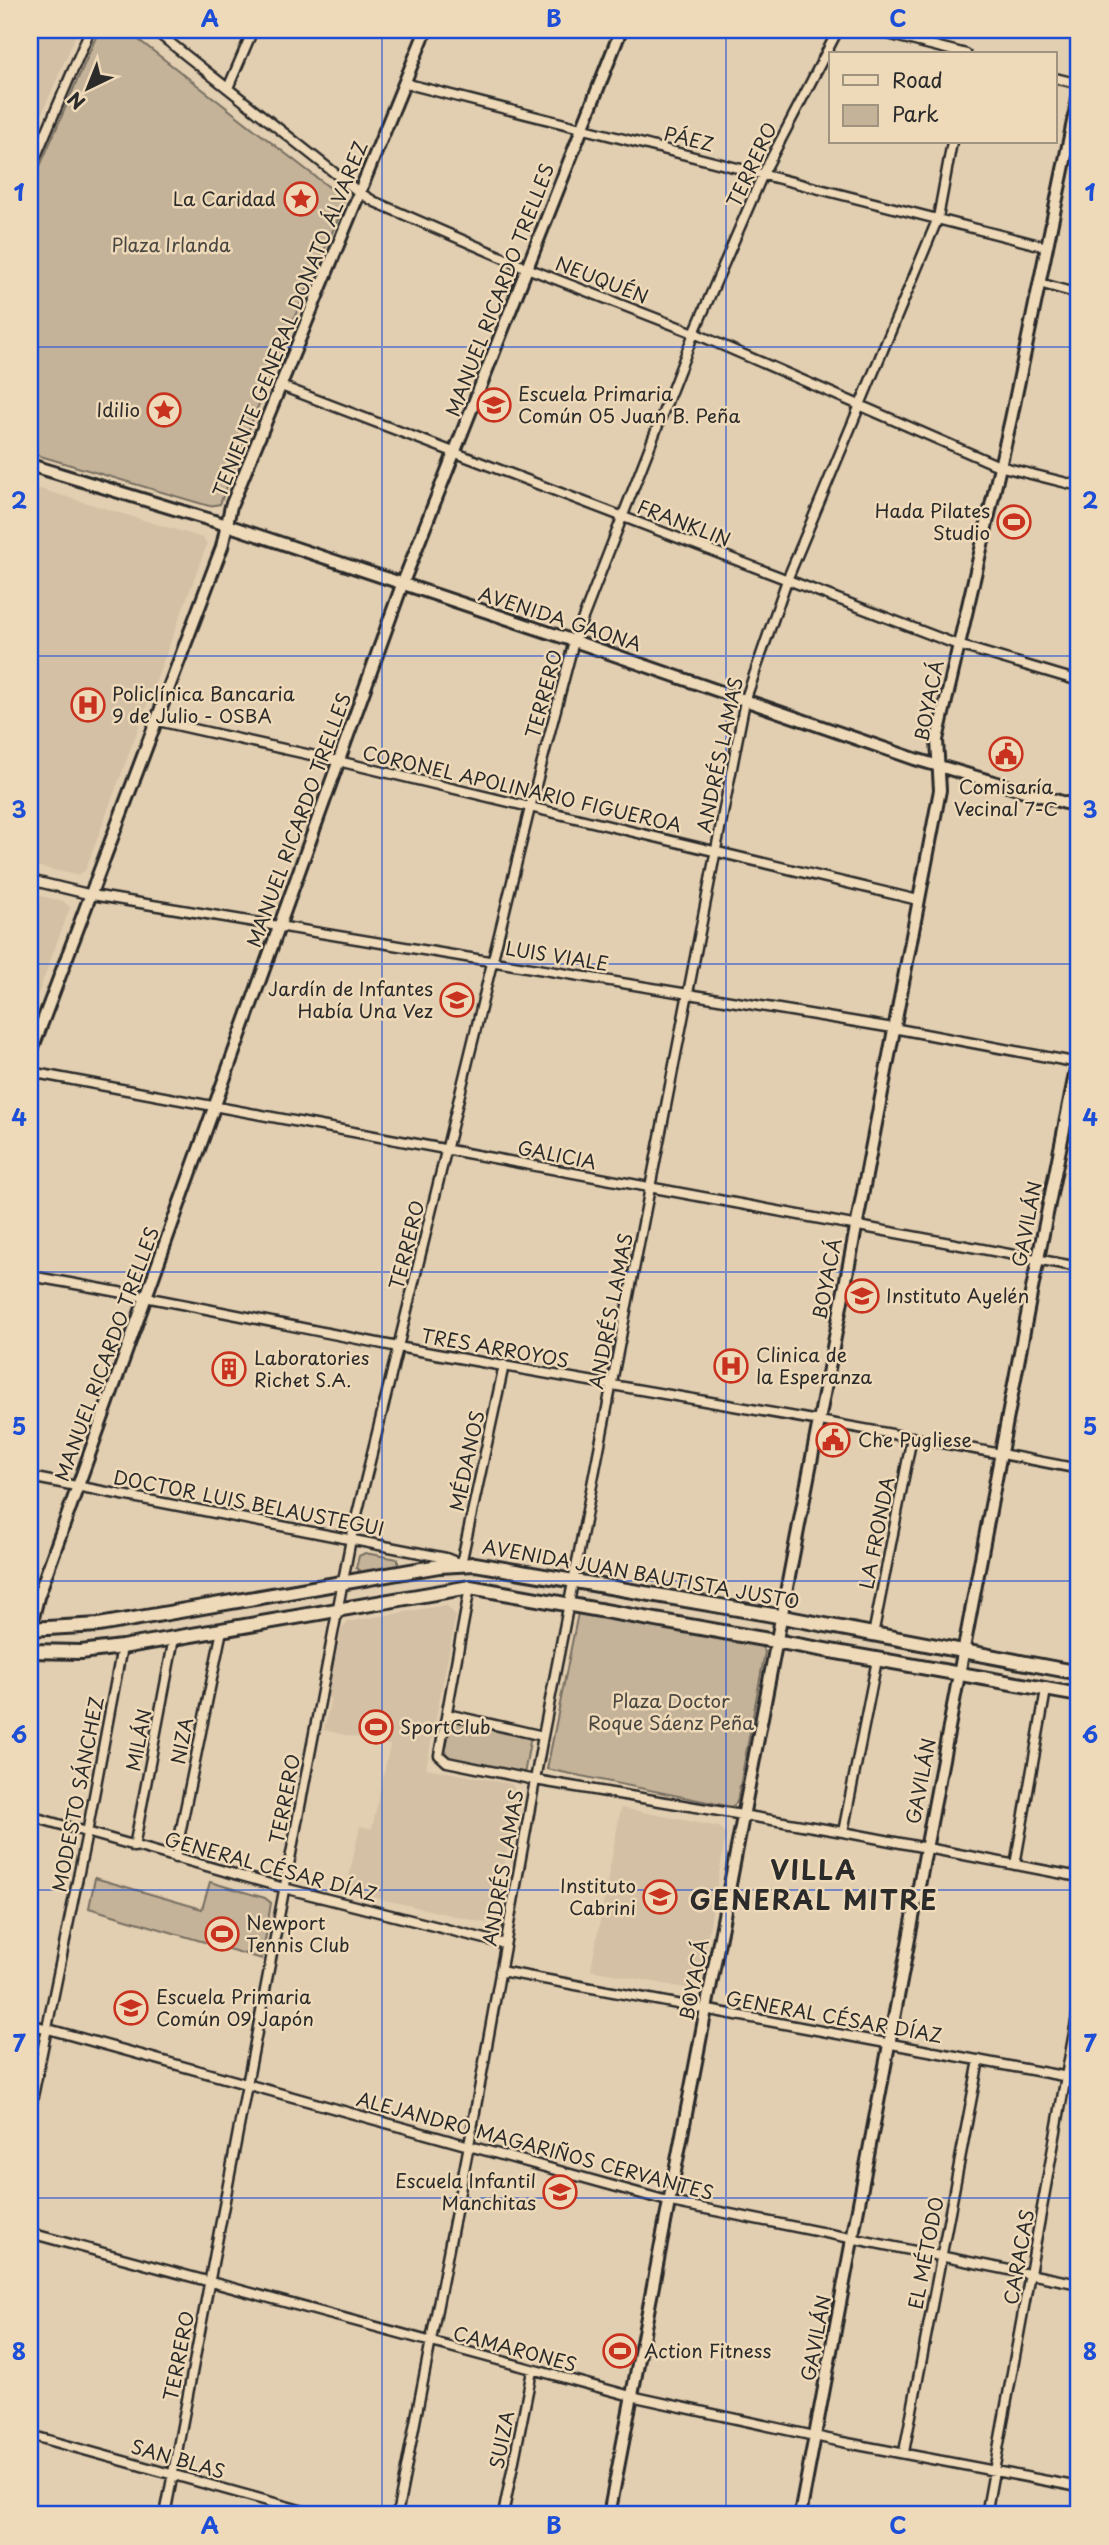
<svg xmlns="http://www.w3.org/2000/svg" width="1109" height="2545" font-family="'Playpen Sans',sans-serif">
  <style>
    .built { fill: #d3c0a5 }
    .green { fill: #c4b399; stroke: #786f62; stroke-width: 2 }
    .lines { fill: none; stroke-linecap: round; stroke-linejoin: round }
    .street-casing { stroke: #2b2b2b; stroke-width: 13 }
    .secondary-casing { stroke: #2b2b2b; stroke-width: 16 }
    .primary-casing { stroke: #2b2b2b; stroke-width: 18 }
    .street { stroke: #eed9b8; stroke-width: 8 }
    .secondary { stroke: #eed9b8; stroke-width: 10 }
    .primary { stroke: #eed9b8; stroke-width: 12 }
    .grid { fill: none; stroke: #1d4ed8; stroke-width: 2; stroke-opacity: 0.55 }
    .labels { text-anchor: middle; stroke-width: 5; stroke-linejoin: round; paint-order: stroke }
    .street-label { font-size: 19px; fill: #2b2b2b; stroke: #eed9b8 }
    .poi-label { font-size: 19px; fill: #2b2b2b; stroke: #eed9b8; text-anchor: start }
    .park-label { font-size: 19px; fill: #4a4641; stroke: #eed9b8 }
    .district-label { font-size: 26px; font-weight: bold; letter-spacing: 2px; fill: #2b2b2b; stroke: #eed9b8 }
    .neatline { fill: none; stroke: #1d4ed8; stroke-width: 2.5 }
    .grid-label { font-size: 23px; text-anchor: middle; font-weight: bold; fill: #1d4ed8 }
  </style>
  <rect width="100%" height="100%" fill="#e2ceb0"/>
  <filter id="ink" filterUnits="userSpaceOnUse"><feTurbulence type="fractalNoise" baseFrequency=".0143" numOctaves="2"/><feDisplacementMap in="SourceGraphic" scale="14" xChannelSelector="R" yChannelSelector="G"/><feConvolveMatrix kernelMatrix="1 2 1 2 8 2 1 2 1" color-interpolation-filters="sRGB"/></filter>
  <g filter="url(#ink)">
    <!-- built -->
    <path class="built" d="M30,30h48l-48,111z
      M30,486l173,52 4,6 -122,327 -8,4 -47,-10z
      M30,894l33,7 7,6 -40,108z
      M446,1605l10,11 -30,152 85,16 8,12 -27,123 -6,4 -140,-32 14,-65 12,3 18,-84 -66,-15 7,-32 -5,-1 16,-68 6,-7z
      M621,1808l98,19 7,8 -27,149 -8,5 -100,-19z"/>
    <!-- green -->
    <path class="green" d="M99,30h27l217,168v10l-63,142 -60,154 -11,2 -179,-53v-264z
      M365,1553l33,6v9l-34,6 -8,-6 3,-12z
      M578,1613l182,32 5,7 -28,150 -5,5 -185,-38z
      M449,1713l83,17 -8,45 -84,-17z
      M95,1878l107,31 8,-27 55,16 6,5 -9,56 -173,-51z"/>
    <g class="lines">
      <defs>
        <path id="street" d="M154,30l206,163 15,9 152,66 167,65 305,133 80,20
          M872,30l94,24
          M1055,78l24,6
          M404,83l643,164
          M228,88l25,-58
          M30,170l60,-140
          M1039,283l40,11
          M281,386l677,259 121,36
          M158,721l180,40 580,139
          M30,880l62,15 801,133 186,35
          M30,1072l1049,195
          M30,1276c123,21 245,47 368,71 227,42 455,77 681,122
          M30,1477l416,81 15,6 43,-199
          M470,1587l-31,168 8,7 88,18 308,52 236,45
          M873,1635l39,-198
          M447,1714l96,22
          M30,1816l254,72 221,56
          M843,1832l34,-172
          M134,1847l40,-209
          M175,1858l47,-228
          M1015,1865l31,-175
          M500,1971l579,108
          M30,2024l641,178 408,82
          M30,2111l57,-278 35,-186
          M30,2233l601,163 211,46 237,45
          M30,2435l288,80
          M904,2452l75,-392
          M165,2515l186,-976 179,-731 44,-167 120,-308 69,-159 75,-144
          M397,2515l72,-370 74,-409 202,-1035 42,-121 151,-362 14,-76
          M503,2515l29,-144
          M986,2515l93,-510"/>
        <path id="secondary" d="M30,465l197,60 347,116 341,118 164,48
          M30,1055l192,-508 9,-41 10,-24 185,-452
          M30,1630l8,-33 364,-1012 219,-555
          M609,2515l331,-1725 -3,-50 74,-321 68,-326
          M800,2515l231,-1221 48,-240"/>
        <path id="primary" d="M30,1629l69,-4 340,-59 36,-2 292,50 312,59
          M30,1651l51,1 41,-5 348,-60 609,108"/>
      </defs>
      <!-- street casing -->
      <use href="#street" class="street-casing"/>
      <!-- secondary casing -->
      <use href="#secondary" class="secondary-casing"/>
      <!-- primary casing -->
      <use href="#primary" class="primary-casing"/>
      <!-- street -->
      <use href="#street" class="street"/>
      <!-- secondary -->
      <use href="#secondary" class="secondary"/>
      <!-- primary -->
      <use href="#primary" class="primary"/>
    </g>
  </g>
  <!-- grid -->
  <path class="grid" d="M382,30v2485M726,30v2485M30,347h1049M30,656h1049M30,964h1049M30,1272h1049M30,1581h1049M30,1890h1049M30,2198h1049"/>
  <!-- icons -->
  <defs>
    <symbol id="sight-ring" viewBox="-11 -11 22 22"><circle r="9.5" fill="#eed9b8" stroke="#c8321e" stroke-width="1.5"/><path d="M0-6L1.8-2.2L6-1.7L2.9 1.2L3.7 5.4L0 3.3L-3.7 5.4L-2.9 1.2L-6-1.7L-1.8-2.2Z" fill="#c8321e"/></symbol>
    <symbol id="school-ring" viewBox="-11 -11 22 22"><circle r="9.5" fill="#eed9b8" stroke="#c8321e" stroke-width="1.5"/><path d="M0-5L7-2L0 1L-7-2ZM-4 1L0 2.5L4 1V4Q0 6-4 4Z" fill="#c8321e"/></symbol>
    <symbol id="stadium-ring" viewBox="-11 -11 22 22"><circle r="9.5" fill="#eed9b8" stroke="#c8321e" stroke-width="1.5"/><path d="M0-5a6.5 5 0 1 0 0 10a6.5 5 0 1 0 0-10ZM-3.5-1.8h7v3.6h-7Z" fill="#c8321e"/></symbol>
    <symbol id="hospital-ring" viewBox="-11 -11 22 22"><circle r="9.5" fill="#eed9b8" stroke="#c8321e" stroke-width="1.5"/><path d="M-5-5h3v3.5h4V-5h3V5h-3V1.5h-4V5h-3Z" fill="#c8321e"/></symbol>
    <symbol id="civic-ring" viewBox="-11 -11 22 22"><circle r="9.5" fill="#eed9b8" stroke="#c8321e" stroke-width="1.5"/><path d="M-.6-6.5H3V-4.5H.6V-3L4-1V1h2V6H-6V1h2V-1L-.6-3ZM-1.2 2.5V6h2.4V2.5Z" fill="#c8321e"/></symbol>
    <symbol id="building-ring" viewBox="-11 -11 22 22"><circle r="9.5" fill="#eed9b8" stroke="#c8321e" stroke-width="1.5"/><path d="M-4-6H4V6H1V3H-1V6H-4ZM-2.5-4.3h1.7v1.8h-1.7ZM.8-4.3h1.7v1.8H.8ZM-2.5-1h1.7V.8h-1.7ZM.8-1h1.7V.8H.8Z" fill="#c8321e"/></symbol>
  </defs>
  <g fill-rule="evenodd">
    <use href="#sight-ring" x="282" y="180" width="38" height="38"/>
    <use href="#school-ring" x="475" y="386" width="38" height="38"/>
    <use href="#sight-ring" x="145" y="391" width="38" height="38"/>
    <use href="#stadium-ring" x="995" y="503" width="38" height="38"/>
    <use href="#hospital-ring" x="69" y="686" width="38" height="38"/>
    <use href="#civic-ring" x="987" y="735" width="38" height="38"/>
    <use href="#school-ring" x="438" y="981" width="38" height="38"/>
    <use href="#school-ring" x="843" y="1277" width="38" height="38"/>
    <use href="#hospital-ring" x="712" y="1347" width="38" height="38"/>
    <use href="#building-ring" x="210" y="1350" width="38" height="38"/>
    <use href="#civic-ring" x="814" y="1421" width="38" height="38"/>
    <use href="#stadium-ring" x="357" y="1708" width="38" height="38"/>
    <use href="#school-ring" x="641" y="1878" width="38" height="38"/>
    <use href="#stadium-ring" x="203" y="1915" width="38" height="38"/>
    <use href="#school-ring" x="112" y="1989" width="38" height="38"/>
    <use href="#school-ring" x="541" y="2173" width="38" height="38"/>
    <use href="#stadium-ring" x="601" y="2332" width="38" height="38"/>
  </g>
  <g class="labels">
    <!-- street labels -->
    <g class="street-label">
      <text transform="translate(689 139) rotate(14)" y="7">PÁEZ</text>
      <text transform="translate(752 165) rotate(-65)" y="7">TERRERO</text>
      <text transform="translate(602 280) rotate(21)" y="7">NEUQUÉN</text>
      <text transform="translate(500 290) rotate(-69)" y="7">MANUEL RICARDO TRELLES</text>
      <text transform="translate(290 319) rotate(-68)" y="7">TENIENTE GENERAL DONATO ÁLVAREZ</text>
      <text transform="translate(684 523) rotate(21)" y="7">FRANKLIN</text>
      <text transform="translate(560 619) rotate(18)" y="7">AVENIDA GAONA</text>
      <text transform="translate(544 694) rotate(-75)" y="7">TERRERO</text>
      <text transform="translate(929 701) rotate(-79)" y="7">BOYACÁ</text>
      <text transform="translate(720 755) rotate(-78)" y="7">ANDRÉS LAMAS</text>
      <text transform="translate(522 789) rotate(13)" y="7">CORONEL APOLINARIO FIGUEROA</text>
      <text transform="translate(299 820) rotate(-70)" y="7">MANUEL RICARDO TRELLES</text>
      <text transform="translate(557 956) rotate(9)" y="7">LUIS VIALE</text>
      <text transform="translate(557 1155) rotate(11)" y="7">GALICIA</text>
      <text transform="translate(1027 1224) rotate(-79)" y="7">GAVILÁN</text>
      <text transform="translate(407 1245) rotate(-76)" y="7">TERRERO</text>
      <text transform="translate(827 1279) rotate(-79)" y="7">BOYACÁ</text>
      <text transform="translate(611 1311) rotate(-79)" y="7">ANDRÉS LAMAS</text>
      <text transform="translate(495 1348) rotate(10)" y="7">TRES ARROYOS</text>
      <text transform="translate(107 1354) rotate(-70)" y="7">MANUEL RICARDO TRELLES</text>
      <text transform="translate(467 1461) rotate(-78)" y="7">MÉDANOS</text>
      <text transform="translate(249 1503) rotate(11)" y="7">DOCTOR LUIS BELAUSTEGUI</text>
      <text transform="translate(877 1533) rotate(-79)" y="7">LA FRONDA</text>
      <text transform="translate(641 1574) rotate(10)" y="7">AVENIDA JUAN BAUTISTA JUSTO</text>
      <text transform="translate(139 1740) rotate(-79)" y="7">MILÁN</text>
      <text transform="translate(182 1741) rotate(-79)" y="7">NIZA</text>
      <text transform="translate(921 1781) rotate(-79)" y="7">GAVILÁN</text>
      <text transform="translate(78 1794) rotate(-79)" y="7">MODESTO SÁNCHEZ</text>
      <text transform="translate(285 1799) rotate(-79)" y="7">TERRERO</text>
      <text transform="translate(271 1867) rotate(15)" y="7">GENERAL CÉSAR DÍAZ</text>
      <text transform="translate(503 1868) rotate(-80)" y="7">ANDRÉS LAMAS</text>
      <text transform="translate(694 1980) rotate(-79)" y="7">BOYACÁ</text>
      <text transform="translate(834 2017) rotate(10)" y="7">GENERAL CÉSAR DÍAZ</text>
      <text transform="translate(535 2146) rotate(15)" y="7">ALEJANDRO MAGARIÑOS CERVANTES</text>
      <text transform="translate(926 2253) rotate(-79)" y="7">EL MÉTODO</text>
      <text transform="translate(1019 2257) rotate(-80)" y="7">CARACAS</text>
      <text transform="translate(816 2338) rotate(-79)" y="7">GAVILÁN</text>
      <text transform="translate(515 2349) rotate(15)" y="7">CAMARONES</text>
      <text transform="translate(179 2356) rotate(-79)" y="7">TERRERO</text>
      <text transform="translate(502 2440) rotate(-79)" y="7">SUIZA</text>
      <text transform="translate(178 2459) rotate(16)" y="7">SAN BLAS</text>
    </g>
    <!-- poi labels -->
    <g class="poi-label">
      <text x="276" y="206" text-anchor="end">La Caridad</text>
      <text x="518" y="401">Escuela Primaria<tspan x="518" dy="22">Común 05 Juan B. Peña</tspan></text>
      <text x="140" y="417" text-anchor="end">Idilio</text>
      <text x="990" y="518" text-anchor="end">Hada Pilates<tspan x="990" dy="22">Studio</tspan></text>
      <text x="112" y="701">Policlínica Bancaria<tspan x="112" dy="22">9 de Julio - OSBA</tspan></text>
      <text x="1006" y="794" text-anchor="middle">Comisaría<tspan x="1006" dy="22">Vecinal 7-C</tspan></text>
      <text x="433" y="996" text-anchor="end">Jardín de Infantes<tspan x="433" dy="22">Había Una Vez</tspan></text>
      <text x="886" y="1303">Instituto Ayelén</text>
      <text x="756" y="1362">Clinica de<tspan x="756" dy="22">la Esperanza</tspan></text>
      <text x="254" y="1365">Laboratories<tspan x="254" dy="22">Richet S.A.</tspan></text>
      <text x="858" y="1447">Che Pugliese</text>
      <text x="400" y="1734">SportClub</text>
      <text x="636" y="1893" text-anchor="end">Instituto<tspan x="636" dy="22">Cabrini</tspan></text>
      <text x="246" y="1930">Newport<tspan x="246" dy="22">Tennis Club</tspan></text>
      <text x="156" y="2004">Escuela Primaria<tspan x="156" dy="22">Común 09 Japón</tspan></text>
      <text x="536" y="2188" text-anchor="end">Escuela Infantil<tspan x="536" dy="22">Manchitas</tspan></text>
      <text x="644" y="2358">Action Fitness</text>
    </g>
    <!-- park labels -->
    <g class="park-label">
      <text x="171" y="252">Plaza Irlanda</text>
      <text x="671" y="1708">Plaza Doctor<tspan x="671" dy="22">Roque Sáenz Peña</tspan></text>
    </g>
    <!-- district labels -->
    <g class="district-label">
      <text x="814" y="1880">VILLA<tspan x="814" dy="30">GENERAL MITRE</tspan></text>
    </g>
  </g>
  <!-- margin -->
  <rect width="1109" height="2545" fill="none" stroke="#eed9b8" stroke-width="77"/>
  <!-- legend -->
  <rect x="829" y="52" width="228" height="91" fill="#eed9b8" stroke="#a09380" stroke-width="2"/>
  <rect x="843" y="75" width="35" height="10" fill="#eed9b8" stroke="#a09380" stroke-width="2"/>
  <text x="892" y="88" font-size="21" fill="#2b2b2b">Road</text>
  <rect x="843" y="105" width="35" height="21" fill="#c4b399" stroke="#a09380" stroke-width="2"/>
  <text x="892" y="122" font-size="21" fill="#2b2b2b">Park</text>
  <!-- north arrow -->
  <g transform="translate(88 88) rotate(223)" stroke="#eed9b8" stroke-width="5" paint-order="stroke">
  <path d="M0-5L12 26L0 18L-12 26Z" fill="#2b2b2b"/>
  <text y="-10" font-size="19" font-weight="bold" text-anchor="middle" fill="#2b2b2b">N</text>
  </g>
  <rect x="38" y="38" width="1032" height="2468" class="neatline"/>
  <g class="grid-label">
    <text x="210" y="27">A</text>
    <text x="554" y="27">B</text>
    <text x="898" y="27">C</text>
    <text x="19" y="201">1</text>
    <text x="1090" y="201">1</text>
    <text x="19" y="509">2</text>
    <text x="1090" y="509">2</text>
    <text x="19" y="818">3</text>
    <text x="1090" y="818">3</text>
    <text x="19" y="1126">4</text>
    <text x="1090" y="1126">4</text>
    <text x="19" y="1435">5</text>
    <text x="1090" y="1435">5</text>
    <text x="19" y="1743">6</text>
    <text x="1090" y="1743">6</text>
    <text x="19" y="2052">7</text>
    <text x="1090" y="2052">7</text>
    <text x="19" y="2360">8</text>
    <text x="1090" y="2360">8</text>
    <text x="210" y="2534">A</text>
    <text x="554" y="2534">B</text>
    <text x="898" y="2534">C</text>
  </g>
</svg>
